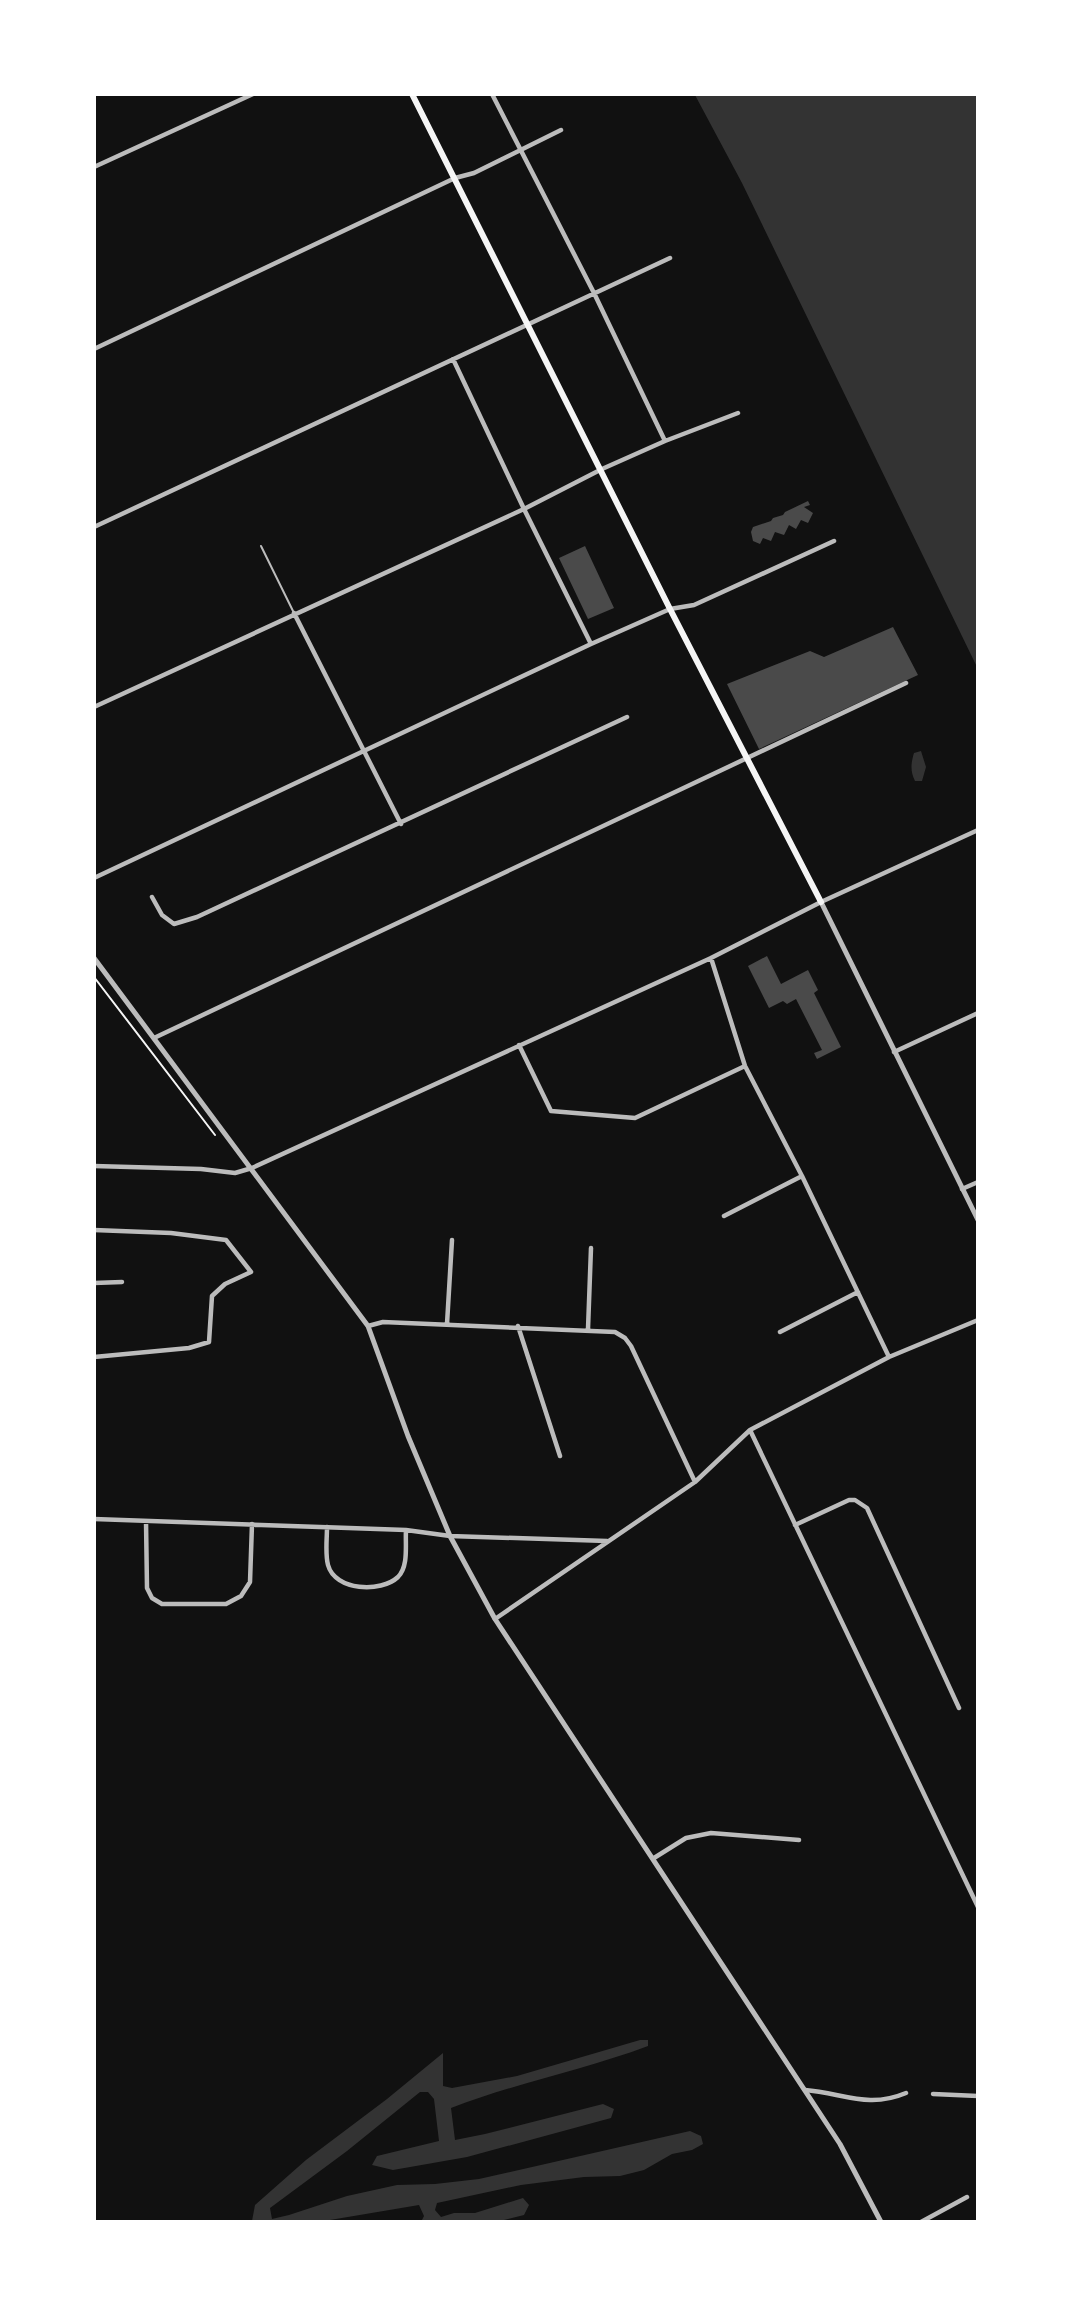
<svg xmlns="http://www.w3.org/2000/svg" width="1072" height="2316" font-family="Lato,sans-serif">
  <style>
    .water { fill: #333 }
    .building { fill: #4a4a4a }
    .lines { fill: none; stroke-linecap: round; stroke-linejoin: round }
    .path { stroke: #f5f5f5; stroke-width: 2 }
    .service { stroke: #bcbcbc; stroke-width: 2 }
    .minor { stroke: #bcbcbc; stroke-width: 4.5 }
    .tertiary { stroke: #bcbcbc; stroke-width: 5 }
    .secondary { stroke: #f5f5f5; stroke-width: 6 }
  </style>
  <rect width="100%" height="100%" fill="#111"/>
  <!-- water -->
  <path class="water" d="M695,95h282v572l-235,-484z
    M921,751l5,16 -4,14h-7c-5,-10 -4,-18 -1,-28z
    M640,2040h8v6c-64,24 -133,37 -197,62l4,32 30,-6 118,-30 11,5 -3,9 -144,39 -74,13 -21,-5 5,-9 62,-15 -5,-42 -6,-7h-8l-73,59 -77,57 2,11 17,-4 58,-19 50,-11 38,-1 44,-5 211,-48 11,5 2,8 -11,6 -20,4 -28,16 -24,6 -36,1 -63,8 -84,18 -2,7 6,7 13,-4h21l48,-15 6,7 -5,10 -28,7 -102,-1 28,-1 2,-4 -5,-11 -95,16h-72l3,-16 51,-45 81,-61 56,-46v33l9,2 65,-12z"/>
  <!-- building -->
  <path class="building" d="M808,501l2,4 -6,2 9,6 -5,10 -7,-3 -5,9 -7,-4 -5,10 -9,-3 -4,9 -8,-3 -3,6 -7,-3 -2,-9 2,-5 18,-6 2,-3 10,-3 2,-3z
    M585,546l29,62 -26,11 -29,-61z
    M893,627l25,48 -159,74 -32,-65 83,-33 14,6z
    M767,956l14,28 27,-14 10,20 -4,3 27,54 -24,12 -3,-6 8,-3 -26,-51 -9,5 -4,-3 -14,7 -21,-42z"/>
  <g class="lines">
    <!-- path -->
    <path class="path" d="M94,977l121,158"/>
    <!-- service -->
    <path class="service" d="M261,546l32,65"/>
    <!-- minor -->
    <path class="minor" d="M492,94l102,199 71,148
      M94,167l159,-73
      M94,349l361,-171 19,-5 87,-43
      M453,359l71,150 67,135
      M94,527l576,-269
      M294,613l107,211
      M94,707l430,-198 78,-40 63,-28 73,-28
      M94,878l497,-234 79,-35 24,-4 140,-64
      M152,897l10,18 12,9 23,-7 430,-200
      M711,958l34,108 57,110 87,181
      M154,1038l752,-355
      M519,1045l32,66 84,7 110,-52
      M894,1052l84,-39
      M94,1166l107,3 34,4 17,-5 459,-210 110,-56 157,-72
      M962,1189l16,-7
      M724,1216l78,-40
      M94,1230l77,3 55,7 25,32 -26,12 -13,12 -3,46 -20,6 -95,9
      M94,1283l28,-1
      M447,1324l5,-84
      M368,1326l15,-4 232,10 10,6 6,8 64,136
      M518,1326l42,130
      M588,1329l3,-81
      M780,1332l78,-40
      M750,1430l228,477
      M94,1519l312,11 44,6 157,5
      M146,1521l1,67 5,10 10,6h64l15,-8 9,-14 2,-58
      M795,1525l54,-25h6l12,8 92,200
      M327,1527c0,12 -2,27 1,38 7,26 53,28 70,12 11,-11 7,-33 8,-47
      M495,1619l200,-137 55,-52 139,-73 89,-37
      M654,1858l32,-20 25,-5 88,7
      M805,2090c38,3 63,19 101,3
      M933,2094l45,2
      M921,2222l46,-25"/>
    <!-- tertiary -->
    <path class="tertiary" d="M821,902l157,318
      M94,958l274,368 40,110 42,100 45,83 345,525 41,78"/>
    <!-- secondary -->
    <path class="secondary" d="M412,94l258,515 151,293"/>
  </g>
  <!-- border -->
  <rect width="1072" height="2316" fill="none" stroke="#ffffff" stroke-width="192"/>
</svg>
